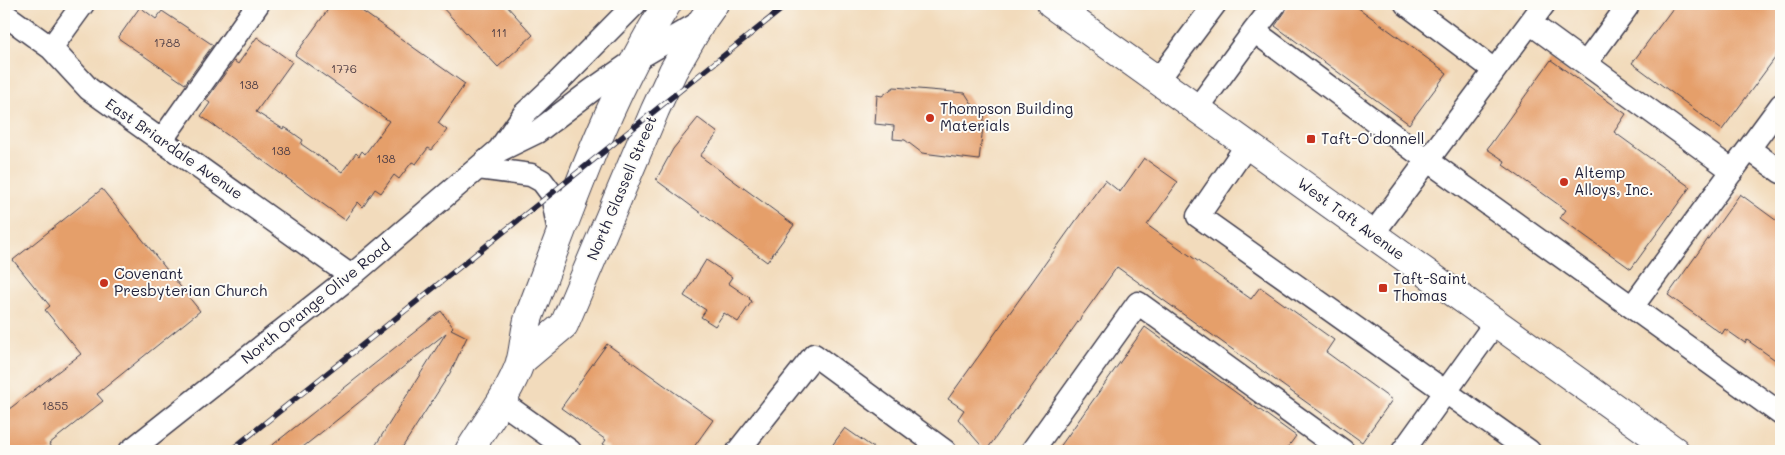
<svg xmlns="http://www.w3.org/2000/svg" width="1785" height="455" font-family="Mali,sans-serif">
  <style>
    .building { fill: #e59f6a }
    .lines { fill: none; stroke-linecap: round; stroke-linejoin: round }
    .minor-casing { stroke: #413e4e; stroke-width: 25 }
    .major-casing { stroke: #413e4e; stroke-width: 30 }
    .minor { stroke: #fff; stroke-width: 22 }
    .major { stroke: #fff; stroke-width: 28 }
    .rail-casing { stroke: #22223b; stroke-width: 5.5 }
    .rail { stroke: #fdfcf7; stroke-width: 4; stroke-dasharray: 11; stroke-linecap: butt }
    .poi-dot { fill: #c8321e; stroke: #fdfcf7; stroke-width: 2 }
    .labels { text-anchor: middle; stroke-width: 4; stroke-linejoin: round; paint-order: stroke }
    .number-label { font-size: 12px; fill: #534147 }
    .poi-label { font-size: 15px; fill: #22223b; stroke: #fdfcf7; text-anchor: start }
    .street-label { font-size: 15px; fill: #22223b; stroke: #fdfcf7 }
  </style>
  <rect width="100%" height="100%" fill="#fdfcf7"/>
  <filter id="ink" filterUnits="userSpaceOnUse"><feTurbulence type="fractalNoise" baseFrequency=".02" numOctaves="2"/><feDisplacementMap in="SourceGraphic" scale="10" xChannelSelector="R" yChannelSelector="G"/><feConvolveMatrix kernelMatrix="1 2 1 2 8 2 1 2 1" color-interpolation-filters="sRGB"/></filter>
  <filter id="wash" filterUnits="userSpaceOnUse"><feTurbulence type="fractalNoise" baseFrequency=".0096" numOctaves="4" result="noise"/><feDisplacementMap in="SourceGraphic" scale="20" xChannelSelector="R" yChannelSelector="G"/><feGaussianBlur stdDeviation="1.12" result="paint"/><feColorMatrix in="noise" values="0 0 0 0 0 0 0 0 0 0 0 0 0 0 0 0 0 1.4 0 .05"/><feComposite in="paint" operator="in"/></filter>
  <g filter="url(#wash)">
    <rect width="100%" height="100%" fill="#f2dbbc"/>
    <g id="blocks">
      <!-- building -->
      <path class="building" d="M332,4h20l113,80 -27,39 9,7 -15,20 -4,-2 -12,16 -4,-2 -13,17 -5,-4 -13,18 -6,-4 -12,18 -5,-5 -13,18 -144,-104 9,-13 -4,-3 28,-39 4,3 19,-27 35,25 -36,50 27,17 1,-2 5,3 14,10 -2,4 41,28 14,-19 3,3 3,-5 3,3 24,-33 -94,-66z
        M439,4h66l28,31 -35,32z
        M1288,4h65l94,69 -38,51 -134,-98 10,-14z
        M1676,4h105v46l-59,80 -90,-67z
        M140,7l16,12 6,-8 51,34 -28,39 -67,-46z
        M1551,60l75,54 -12,18 76,55 -59,82 -71,-51 6,-8 -63,-45 2,-4 -18,-12z
        M894,87l71,6 11,17 9,1 -6,49 -57,-7 -17,-13 -12,-1 1,-13 -19,-2 2,-29 5,1z
        M698,118l20,15 -18,23 94,69 -27,37 -111,-82 17,-31z
        M1144,158l34,24 -31,43 104,74 9,-12 74,53 -8,12 66,48 -30,42 -245,-175 -131,184 -28,-32 6,-9 -16,-11 157,-219 15,12z
        M102,189l98,122 -103,83 6,7 -54,43 4,7h-49v-38l77,-59 -36,-44 5,-4 -37,-46z
        M1740,194l41,30v140l-34,-24 -2,3 -20,-14 -3,5 -54,-39z
        M706,260l26,17 -4,6 22,15 -1,1 3,2 -14,21 -14,-9 -9,13 -14,-9 5,-7 -22,-14z
        M441,311l12,16 -2,2 16,8 -17,36 -50,78h-28l74,-118 -148,118h-33z
        M1145,327l151,109 -11,15h-228z
        M607,344l106,76 -22,31h-78l-10,-7 3,-4 -45,-32z
        M845,428l33,23h-50z"/>
    </g>
  </g>
  <g filter="url(#ink)">
    <use href="#blocks" fill-opacity="0" stroke="#413e4e" stroke-width="1"/>
    <g class="lines">
      <defs>
        <path id="minor" d="M1275,4l-21,27 173,129 354,254
          M1406,4l88,66
          M4,14l47,34 38,41 262,187
          M1530,23l203,148
          M51,48l32,-44
          M1586,63l41,-56 -5,-3
          M1158,80l57,-76
          M1197,109l57,-78
          M161,141l97,-137
          M1247,145l-49,71 331,235
          M1749,149l32,23
          M500,150l37,-18 55,-42 43,-30 67,-39
          M478,168l53,7 11,6 9,12 2,7 7,37
          M1372,235l172,-231
          M1632,307l149,-202
          M500,401l70,50
          M130,451l221,-175 148,-126 25,-36 34,-32 77,-78
          M738,451l76,-96 131,96
          M1032,451l106,-148 205,148
          M1403,451l92,-128"/>
        <path id="major" d="M1051,4l624,447
          M520,362l44,-37 91,-215 18,-39 29,-50 12,-17
          M469,451c17,-28 40,-57 51,-88 5,-17 4,-36 11,-52 40,-104 76,-212 136,-307"/>
      </defs>
      <!-- minor casing -->
      <use href="#minor" class="minor-casing"/>
      <!-- major casing -->
      <use href="#major" class="major-casing"/>
      <!-- minor -->
      <use href="#minor" class="minor"/>
      <!-- major -->
      <use href="#major" class="major"/>
      <defs>
        <path id="rail" d="M230,451l558,-447"/>
      </defs>
      <!-- rail casing -->
      <use href="#rail" class="rail-casing"/>
      <!-- rail -->
      <use href="#rail" class="rail"/>
    </g>
  </g>
  <!-- markers -->
  <g class="poi-dot">
    <circle cx="930" cy="118" r="5"/>
    <rect x="1306" y="134" width="10" height="10" rx="2.5"/>
    <circle cx="1564" cy="182" r="5"/>
    <circle cx="104" cy="283" r="5"/>
    <rect x="1378" y="283" width="10" height="10" rx="2.5"/>
  </g>
  <g class="labels">
    <!-- number labels -->
    <g class="number-label">
      <text x="499" y="37">111</text>
      <text x="167" y="47">1788</text>
      <text x="344" y="73">1776</text>
      <text x="249" y="89">138</text>
      <text x="281" y="155">138</text>
      <text x="386" y="163">138</text>
      <text x="55" y="410">1855</text>
    </g>
    <!-- poi labels -->
    <g class="poi-label">
      <text x="940" y="114">Thompson Building<tspan x="940" dy="17">Materials</tspan></text>
      <text x="1321" y="144">Taft-O'donnell</text>
      <text x="1574" y="178">Altemp<tspan x="1574" dy="17">Alloys, Inc.</tspan></text>
      <text x="114" y="279">Covenant<tspan x="114" dy="17">Presbyterian Church</tspan></text>
      <text x="1393" y="284">Taft-Saint<tspan x="1393" dy="17">Thomas</tspan></text>
    </g>
    <!-- street labels -->
    <g class="street-label">
      <text transform="translate(174 149) rotate(35)" y="5">East Briardale Avenue</text>
      <text transform="translate(622 188) rotate(-67)" y="5">North Glassell Street</text>
      <text transform="translate(1351 219) rotate(36)" y="5">West Taft Avenue</text>
      <text transform="translate(316 302) rotate(-39)" y="5">North Orange Olive Road</text>
    </g>
  </g>
  <!-- margin -->
  <rect width="1785" height="455" fill="none" stroke="#fdfcf7" stroke-width="20"/>
</svg>
